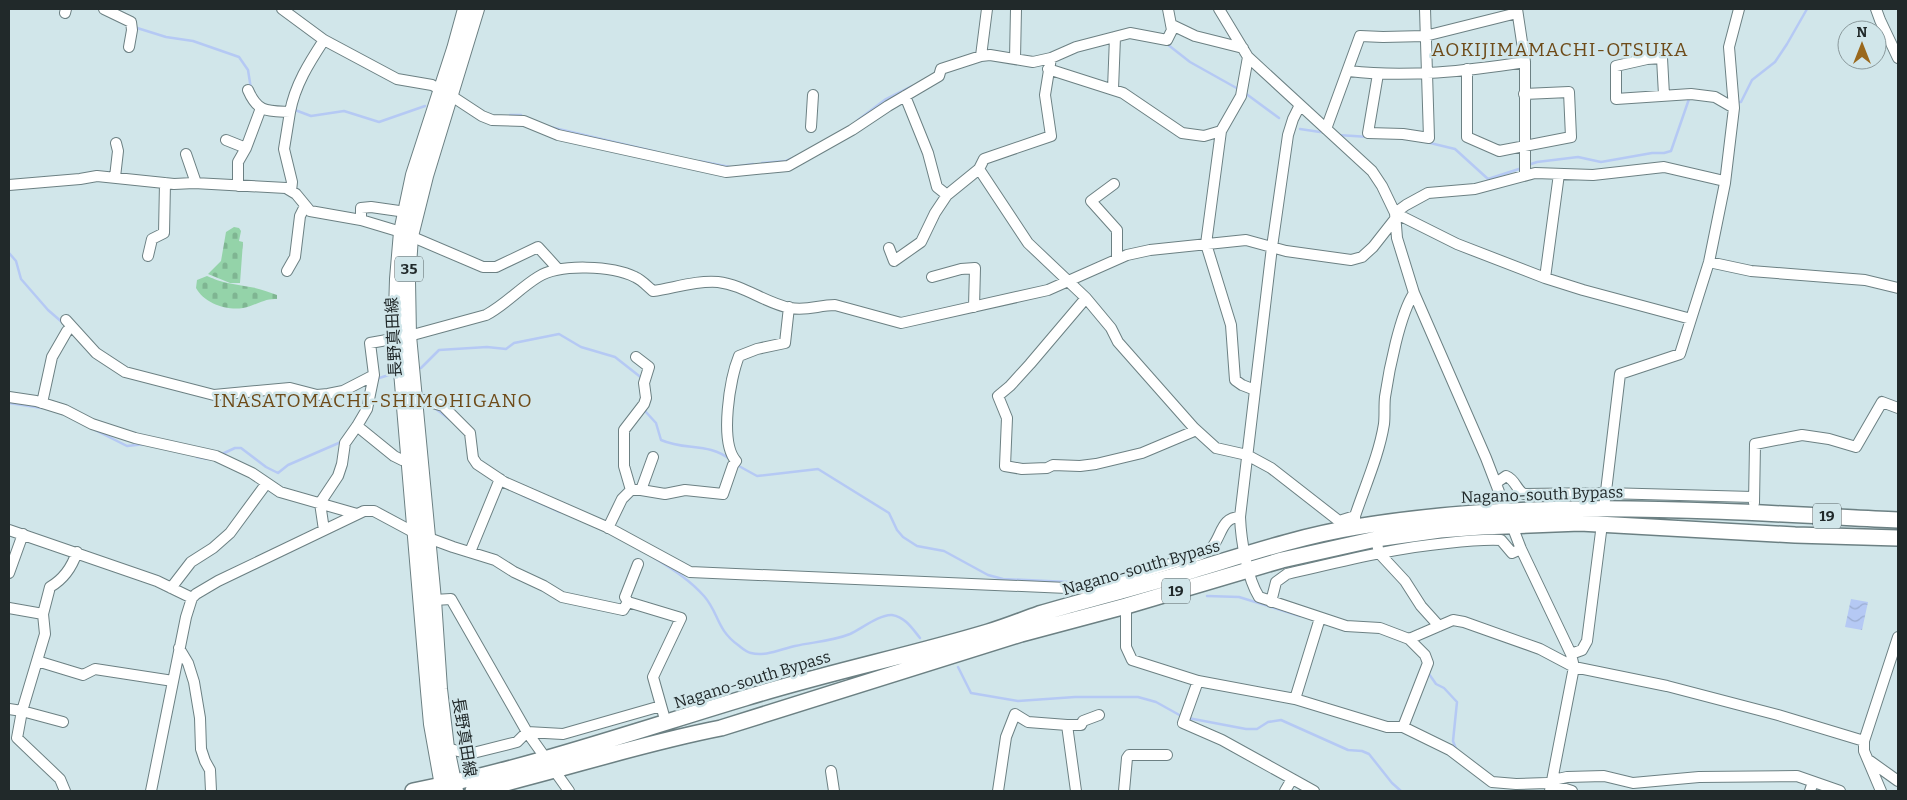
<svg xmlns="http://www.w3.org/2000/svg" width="1907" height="800" font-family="Bitter,'Noto Sans JP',serif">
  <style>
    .cemetery { fill: url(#cemetery-stones) }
    .water { fill: url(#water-waves) }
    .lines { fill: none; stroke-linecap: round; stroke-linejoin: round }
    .stream { stroke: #b5c9f4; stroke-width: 2.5 }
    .minor-casing { stroke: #6c8083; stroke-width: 12 }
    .major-casing { stroke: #6c8083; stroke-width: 16 }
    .highway-casing { stroke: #6c8083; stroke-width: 18 }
    .minor { stroke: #fff; stroke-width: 10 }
    .major { stroke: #fff; stroke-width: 14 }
    .highway { stroke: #fff; stroke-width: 15 }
    .labels { text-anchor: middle; stroke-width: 5; stroke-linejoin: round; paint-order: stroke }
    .shield { fill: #d1e6ea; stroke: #566264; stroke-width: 1 }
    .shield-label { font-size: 15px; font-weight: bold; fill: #21292a }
    .street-label { font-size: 16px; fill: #21292a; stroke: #d1e6ea }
    .quarter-label { font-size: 19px; letter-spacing: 1px; fill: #6e4b19; stroke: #d1e6ea }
  </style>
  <defs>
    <pattern id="cemetery-stones" width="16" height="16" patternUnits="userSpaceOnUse" patternTransform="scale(1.25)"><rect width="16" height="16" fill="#94d3a9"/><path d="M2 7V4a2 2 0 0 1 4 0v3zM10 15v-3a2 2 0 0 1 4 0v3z" fill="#7fb592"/></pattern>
    <pattern id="water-waves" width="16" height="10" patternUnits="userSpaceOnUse" patternTransform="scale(1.25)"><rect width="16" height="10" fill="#b5c9f4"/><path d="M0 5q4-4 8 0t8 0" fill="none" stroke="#9badd1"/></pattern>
  </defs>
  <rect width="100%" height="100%" fill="#d1e6ea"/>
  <!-- cemetery -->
  <path class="cemetery" d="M234,227l5,1 2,3 -2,10 4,1 -3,41h-10l-22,-9 13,-13 5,-29z
    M207,276c14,7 27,8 43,11 9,1 18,5 27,8v4c-13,-1 -22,7 -34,9 -16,3 -39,-5 -47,-20l1,-8z"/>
  <!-- water -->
  <path class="water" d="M1851,599l17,3 -6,28 -17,-3z"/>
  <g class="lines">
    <!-- stream -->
    <path class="stream" d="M134,27l32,10 27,4 46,16 9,13 3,19
      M1167,44l23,18 50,28
      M1245,93l34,25
      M1739,102h2l11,-22 23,-18 12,-18 20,-35
      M295,110l16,6 33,-5 35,11 46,-16
      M510,115h11
      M858,120l28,-21 26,-13
      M550,127l107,25
      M1300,129l20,3
      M1338,135l31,2
      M1426,142l29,7 33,30 34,-11
      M699,161l31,6
      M762,163l24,-2 7,-3
      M1528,165l9,-3 41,-5 23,5 51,-9h12l7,-2 18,-52
      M740,166l13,-2
      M9,253l7,8 5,18 27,31 15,13
      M421,368l18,-18 48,-3 19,2 8,-6 45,-9 22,13 34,10 28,22
      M376,379l16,-5
      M9,403l33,5
      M371,403l21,-2
      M646,407l-1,4 11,12 5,17c25,11 47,2 70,20
      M436,409l13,10
      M95,430l32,16 18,-2
      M222,454l13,-6h6l25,19 12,6 10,-8 53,-23
      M197,457l11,2
      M737,465l20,11 61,-7 71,44 8,17 6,7 14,9 27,5 44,24 15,4 86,4 21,-5
      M522,495l38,17
      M653,557c19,12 36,22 51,39 15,17 12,33 34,49 4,3 8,7 13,8 14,4 30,-4 44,-7 18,-4 38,-5 55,-12 11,-5 30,-20 42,-19 13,2 20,13 28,23
      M1207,596l32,1 61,19
      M958,667l13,26 47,8 57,-4h63l18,5 27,15
      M1429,674l7,10 8,4 13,14 -4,39 3,8
      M1188,718l58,11h11l11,-7 13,-2 67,30 14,1 7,3 23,29 9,8"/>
    <defs>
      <path id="minor" d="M104,9l27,13 1,8 -3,17
        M282,9l42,31 73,39 35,6 9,5
        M1219,9l29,48 124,114 10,15 13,27 2,25 17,55 72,165 35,91 50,105 3,13 -24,124
        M1876,9l4,11 18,38
        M65,13l1,-4
        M1172,25l23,11 48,12
        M981,56l6,-47
        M1248,57l-7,39 -20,35 -15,113 25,81 4,55 7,5 13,5
        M1015,59l1,-50
        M1525,62v113
        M1048,69l75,24 59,40 22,3 17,-5
        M1467,69v68l32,14 72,-14 -2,-45 -45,2
        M1349,71c58,7 118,0 176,-9l-8,-53
        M1378,74l-10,59 35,1 26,4 -4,-129
        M1113,89l2,-52
        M248,90c10,23 19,21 42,22 5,-27 19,-49 34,-72
        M450,95l32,21 10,4 32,1 34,14 168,37 62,-6 64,-36 36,-24 51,-30 2,-7 40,-13 9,-1 43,7 18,-4 25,-11 54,-14 37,7 5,-10 -4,-21
        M1664,95l-2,-37 -15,1 -31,7v33l75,-5 24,3 19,11
        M905,96l23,57 9,34 10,8
        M1300,105l-7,14 -5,16 -16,112 -32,270c1,23 7,61 19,80l87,29 34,2 29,11 44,-19 11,2 76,27 34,18 93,19 111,29 86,26
        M290,112l-6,37 8,33 -1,9
        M811,127l2,-32
        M1326,129l34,-93 23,1 42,-1 92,-23
        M226,140l20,8
        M186,154l10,29
        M979,169l49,74 58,55 25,30 7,14 76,86 22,20 31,7 24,13 68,53 16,-5
        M115,177l3,-26 -2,-8
        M1114,184l-23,17 26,29v28
        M9,185l71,-6 17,-3 77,8 20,-1 92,5 10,6 14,17 51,9 40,12 82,35h13l42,-20 20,22
        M238,186v-24l8,-14 15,-40
        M361,220v-12l10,-1 28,4
        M889,248l5,13 27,-19 14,-29 12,-18 32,-26 5,-10 67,-23 -6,-41 6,-37
        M148,256l4,-17 12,-6 1,-50
        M1709,262l42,9 114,9 33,8
        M287,271l8,-14 5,-41 5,-10
        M932,277l29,-8 14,-1 -1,39
        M1545,278l14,-104
        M1086,298l-56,66 -20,22 -12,10 9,22 -2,48 17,3 25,-1 6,-3 27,1 16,-2 46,-11 50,-21 2,-4
        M1691,319l-108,-29 -38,-12 -88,-34 -62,-31 11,-8 22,-12 47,-4 60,-16 58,2 71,-8 56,13
        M66,320l30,33 29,19 89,23 76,-7 27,7 11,-1 15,-3 31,-16 -4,-32 28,-5
        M409,336l77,-21c19,-10 34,-27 52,-38 22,-14 75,-11 97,0 7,3 13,10 18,14 21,-3 44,-11 65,-9 26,3 47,21 72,26 19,3 28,-3 45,-3l66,18 147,-33 79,-35 23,-5 96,-10 40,11 65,9 11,-3 11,-10 22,-28
        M636,357l13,10 -5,16 2,15 -2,6 -20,26v36l7,24h10l12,-33
        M9,397l27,4 29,9 27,14 43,14 81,18 36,17 28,19 77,22
        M414,399l9,1 20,6 27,27 3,25 4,6 27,18 105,46 81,44 400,17 109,-34c5,-2 11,-5 14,-9 9,-12 9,-29 27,-29
        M42,403l10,-46 15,-26
        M357,426l37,30 8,4 7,-2
        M1496,483l10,-7c10,4 10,14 18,18l81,-1 148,4
        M641,490l24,4 20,-4 38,4 10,-29 3,-4c-17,-19 -6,-83 3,-105l18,-7 28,-6 4,-36
        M1754,503l1,-59 47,-9 27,4 27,8 26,-45 16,6
        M1604,508l16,-134 60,-20 29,-92 16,-79 9,-75 -5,-61 10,-38
        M1355,523v-7c10,-30 24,-61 29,-92 1,-9 0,-18 1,-27 4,-27 15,-83 29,-104
        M608,528l14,-29 9,-9
        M9,530l148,51 35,17
        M324,530l-4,-27 18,-27 4,-12 3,-21 12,-17 10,-17 7,-34
        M1376,539l3,14 26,28 16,25 18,20
        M470,552l30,-73
        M9,573l14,-39
        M171,588l20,-26 22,-14 17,-15 36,-49
        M434,600l17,-1 76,133 42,59
        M628,602l-3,-5 13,-33
        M1271,602l5,-20 11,-8c53,-12 106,-26 160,-31 18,-2 36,-4 54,-3l11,13 9,-4
        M1126,606v41l6,13 66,21 97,18 25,-81
        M9,608l34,6
        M179,648l9,15 6,19 6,36 1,31 4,12 5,9 1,21
        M1571,654l11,-4 5,-9 15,-117
        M37,661l46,14 12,-6 78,12
        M1198,681l-15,42 39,17 92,51
        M1295,699l92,28h16l47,23 42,32 24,2 31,-1 25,8
        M9,709l13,2 41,11
        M1403,727l25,-64 -3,-8 -16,-16
        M447,748l22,6 48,-12 10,-10 36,2 98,-28
        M1870,761l28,20
        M831,771l3,20
        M1553,780l14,-3 37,-1 29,7 66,-6 98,-1 43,15
        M65,791l-5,-12 -43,-41 5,-27 23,-77 -2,-20 7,-27c14,-8 22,-20 27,-35
        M151,791l35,-174 6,-19 4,-4 22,-13 146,-70h10l41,22 38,14 42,13 19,12 30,14 18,11 61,13 5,-8 53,16 -28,59 13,46
        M998,791l8,-54 9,-23 13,8 39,3
        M1076,791l-9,-66h14l2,-4 16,-6
        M1124,791l3,-33 2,-3h38
        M1285,791l7,-12
        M1810,791l3,-9
        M1881,791l-17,-40v-10l34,-104"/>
      <path id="major" d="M443,791l-12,-67 -3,-33 -32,-379 1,-33 4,-47 12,-57 41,-126 11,-40
        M456,791l-9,-43 -7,-59 -6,-89 -25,-264 -1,-55 3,-45 15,-60 51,-167"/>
      <path id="highway" d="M413,791c113,-22 222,-60 332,-93 80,-25 163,-42 243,-66 17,-5 34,-12 51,-18 51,-15 103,-28 155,-44 53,-16 107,-34 162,-43 180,-30 361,-16 542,-7
        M473,791c83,-19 165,-47 248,-63l300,-94 105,-28 156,-46 94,-21 64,-9 41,-3 99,-4 215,12 103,3"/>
    </defs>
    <!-- minor casing -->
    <use href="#minor" class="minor-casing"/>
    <!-- major casing -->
    <use href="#major" class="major-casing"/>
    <!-- highway casing -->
    <use href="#highway" class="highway-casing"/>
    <!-- minor -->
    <use href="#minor" class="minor"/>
    <!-- major -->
    <use href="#major" class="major"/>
    <!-- highway -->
    <use href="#highway" class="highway"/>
  </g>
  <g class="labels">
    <!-- shield labels -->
    <g class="shield">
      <rect x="395" y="256.5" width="28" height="25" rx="4"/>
      <rect x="1813" y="503.5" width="28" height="25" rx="4"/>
      <rect x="1162" y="578.5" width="28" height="25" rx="4"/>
    </g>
    <g class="shield-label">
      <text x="409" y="274">35</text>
      <text x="1827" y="521">19</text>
      <text x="1176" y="596">19</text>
    </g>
    <!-- street labels -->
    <g class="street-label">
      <text transform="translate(393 337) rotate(-93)" y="6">長野真田線</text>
      <text transform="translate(1542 494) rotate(-2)" y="6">Nagano-south Bypass</text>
      <text transform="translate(1141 567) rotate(-16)" y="6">Nagano-south Bypass</text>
      <text transform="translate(752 679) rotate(-17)" y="6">Nagano-south Bypass</text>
      <text transform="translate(465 737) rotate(81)" y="6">長野真田線</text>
    </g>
    <!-- quarter labels -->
    <g class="quarter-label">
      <text x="1560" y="56">AOKIJIMAMACHI-OTSUKA</text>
      <text x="373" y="407">INASATOMACHI-SHIMOHIGANO</text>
    </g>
  </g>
  <!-- border -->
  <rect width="1907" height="800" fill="none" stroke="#21292a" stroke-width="20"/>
  <!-- north arrow -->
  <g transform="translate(1862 45)"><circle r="24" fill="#d1e6ea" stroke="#8b9a9d"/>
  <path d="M0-4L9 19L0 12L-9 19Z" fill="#9a681c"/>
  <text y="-8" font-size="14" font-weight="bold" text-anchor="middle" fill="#21292a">N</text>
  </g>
</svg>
